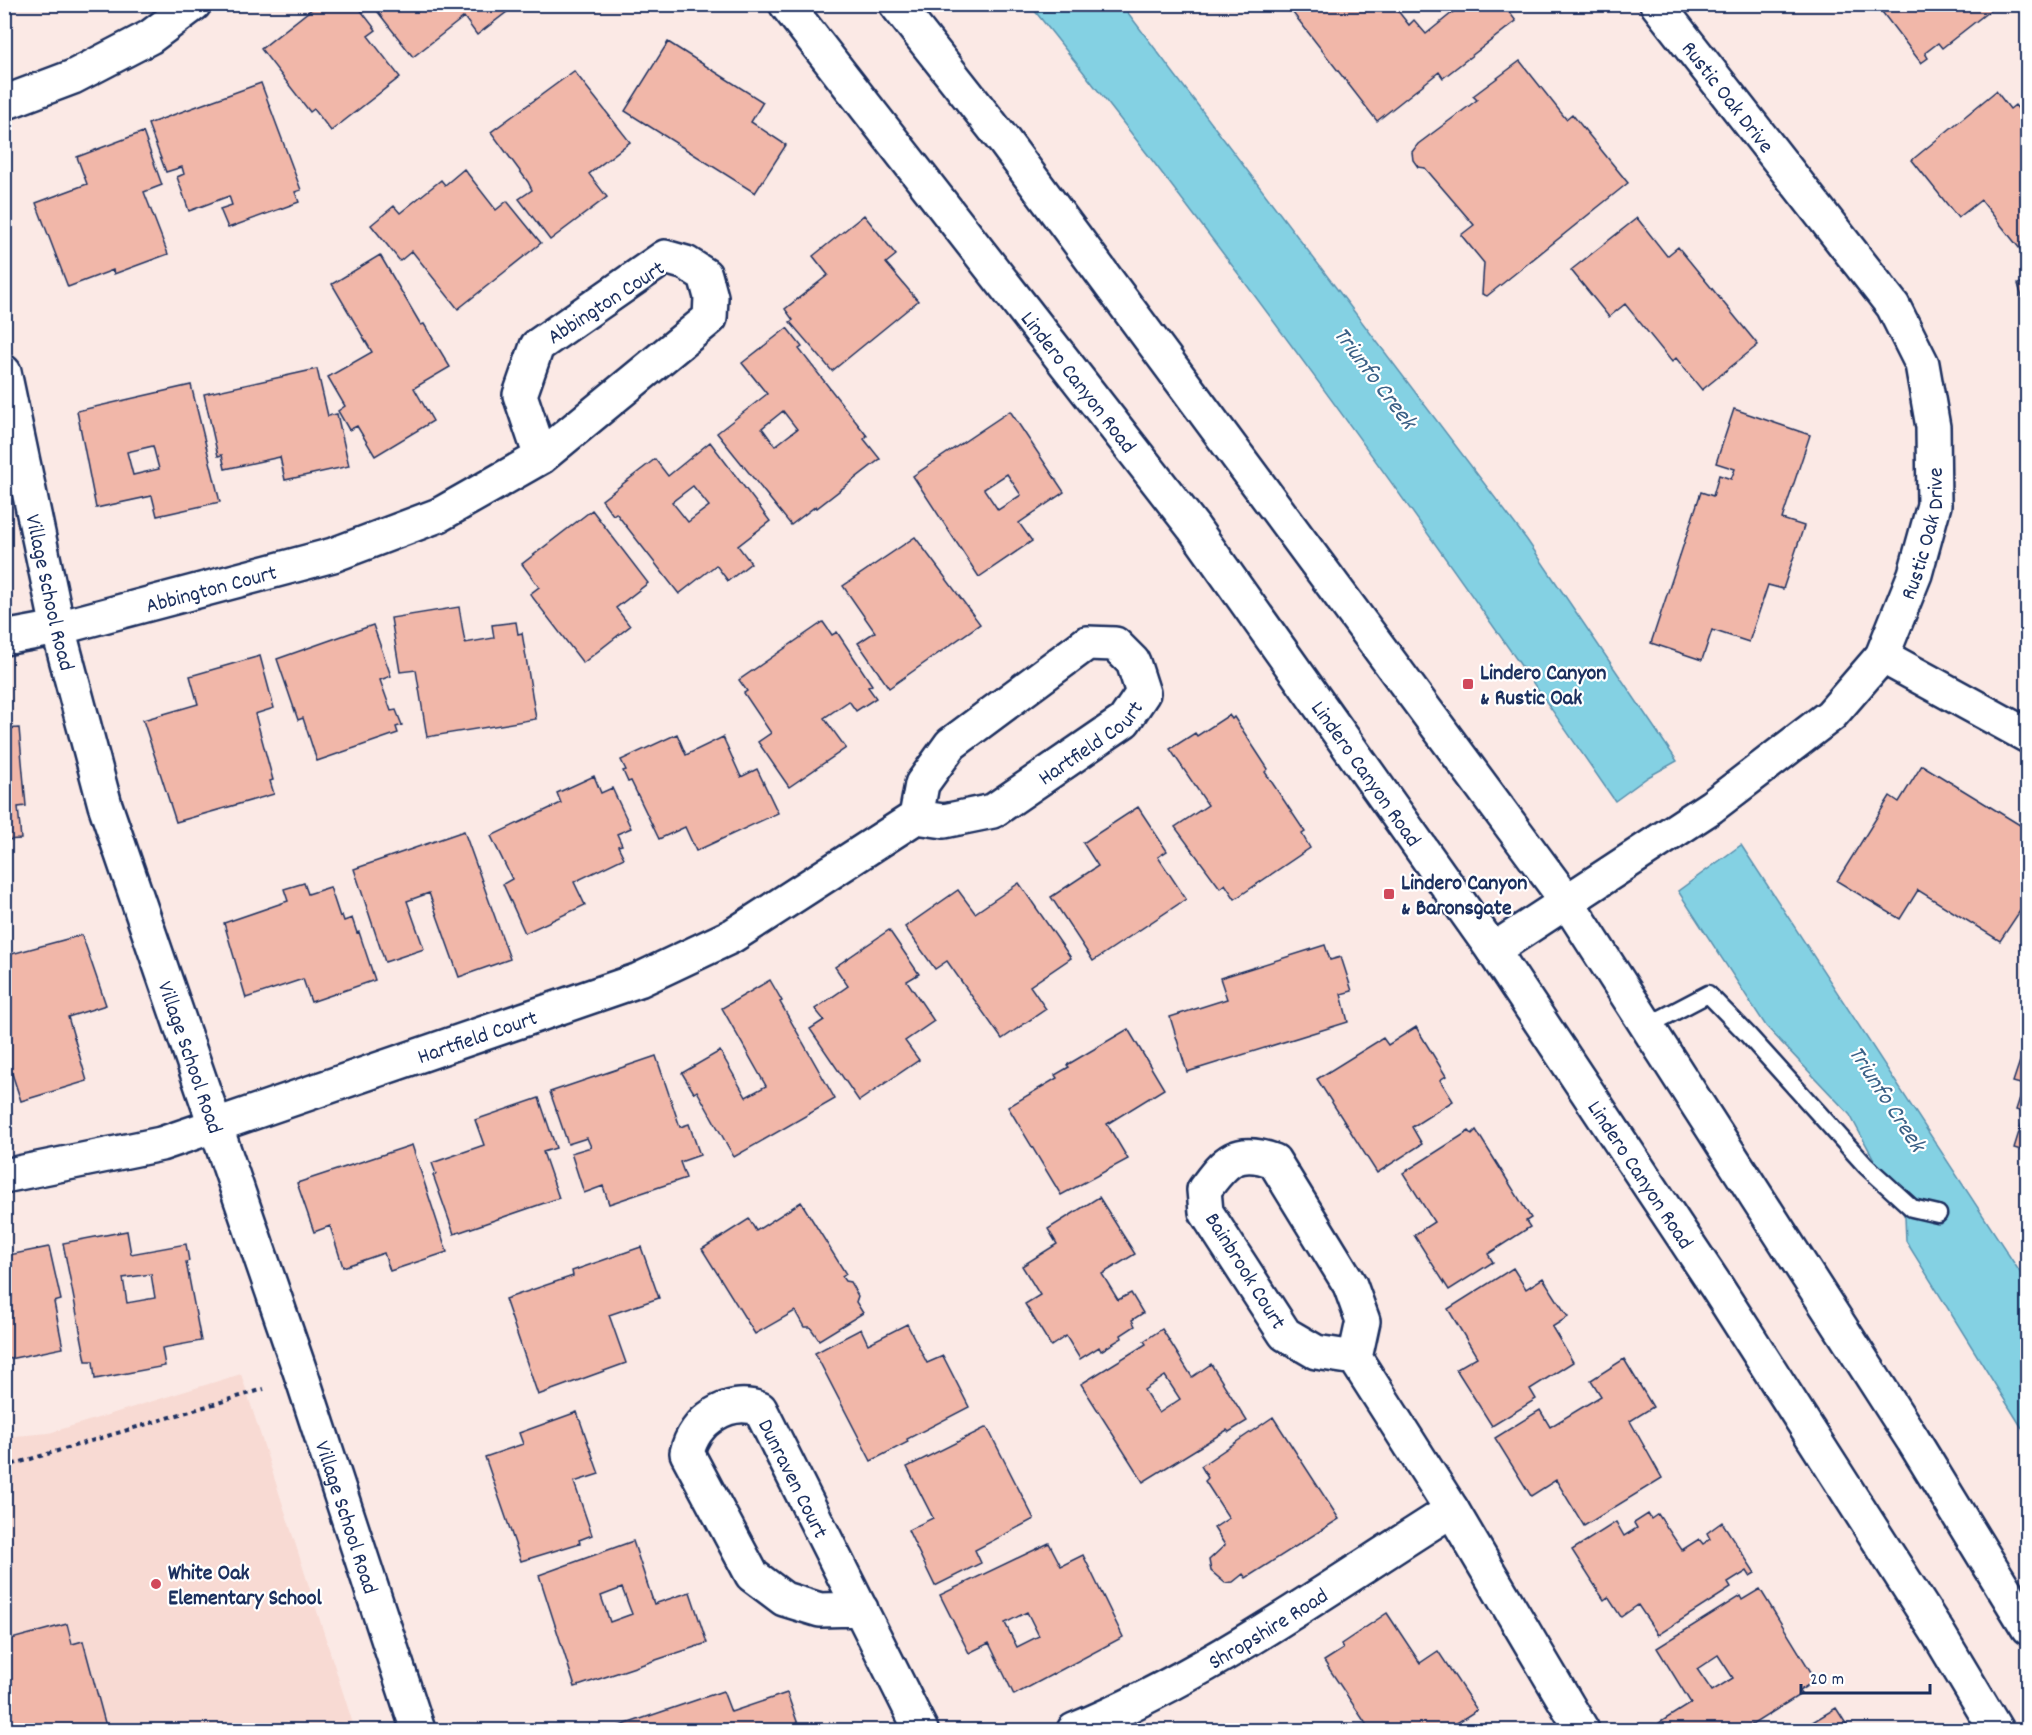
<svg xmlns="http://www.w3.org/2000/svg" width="2032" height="1735" font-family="Dekko,sans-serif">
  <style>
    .built { fill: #f8dad3 }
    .water { fill: #84d1e3; stroke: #5a90ae; stroke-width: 1.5 }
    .building { fill: #f1b7a9; stroke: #1b2f5e; stroke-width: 1.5; fill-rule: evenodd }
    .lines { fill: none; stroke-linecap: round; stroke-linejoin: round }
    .lane-casing { stroke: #1b2f5e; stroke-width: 21 }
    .street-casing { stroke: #1b2f5e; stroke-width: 38 }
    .secondary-casing { stroke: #1b2f5e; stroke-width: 38 }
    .path { stroke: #1b2f5e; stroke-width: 4; stroke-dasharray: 4.5 4.5; stroke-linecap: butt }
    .lane { stroke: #fff; stroke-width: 16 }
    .street { stroke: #fff; stroke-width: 33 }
    .secondary { stroke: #fff; stroke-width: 33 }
    .poi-dot { fill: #d1495b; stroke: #fff; stroke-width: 2 }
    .labels { text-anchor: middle; stroke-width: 4.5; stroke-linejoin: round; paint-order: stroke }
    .street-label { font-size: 22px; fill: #1b2f5e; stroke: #fff }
    .poi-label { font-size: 22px; font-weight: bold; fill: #1b2f5e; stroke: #fff; text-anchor: start }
    .water-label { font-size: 24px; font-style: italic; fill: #3a6086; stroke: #fff }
  </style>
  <rect width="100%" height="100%" fill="#fbe9e5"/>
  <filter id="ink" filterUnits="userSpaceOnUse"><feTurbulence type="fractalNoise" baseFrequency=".0167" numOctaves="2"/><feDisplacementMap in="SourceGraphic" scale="12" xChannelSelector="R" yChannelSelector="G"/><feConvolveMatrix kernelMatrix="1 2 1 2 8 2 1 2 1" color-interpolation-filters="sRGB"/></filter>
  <g filter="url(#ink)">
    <!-- built -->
    <path class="built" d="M241,1374l114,356h-350v-293l44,-4z"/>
    <!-- water -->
    <path class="water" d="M1030,5h92l405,535 150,221 -29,16 -33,24c-187,-271 -379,-540 -585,-796z
      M1741,845l286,438v153l-121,-195 -1,-24 -55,-102 -84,-89 -88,-135z"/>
    <!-- building -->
    <path class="building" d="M318,4h38l20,26 -8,6 32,41 -69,54 -17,-22 -4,3 -49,-63z
      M377,4h132l3,4 -35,27 -13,-18 -51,40 -39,-50z
      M1286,4h109l-1,2 15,19 5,-5 12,14 37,-30h40l13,17 -73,57 -4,-6 -62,49z
      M1876,4h122l-56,44 -4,-5 -13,10 3,5 -7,5z
      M668,42l95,60 -12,20 35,23 -31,48 -130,-82z
      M1520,61l46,58 6,-5 56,69 -141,113 -5,-2 2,-31 -23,-28 13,-10 -49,-57 -7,-1 -5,-7 -1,-8 6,-8 59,-44 -4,-4z
      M574,71l56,71 -41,32 18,23 -57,43 -31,-41 13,-9 -4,-8 -37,-50z
      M261,83l40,107 -6,2 4,10 -71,26 -8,-19 12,-4 -3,-9 -40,15 -12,-34 7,-3 -2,-7 -16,5 -18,-48z
      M1996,91l14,18 5,-4 13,16v138l-47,-59 -23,18 -46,-58z
      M143,132l19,53 -18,7 24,62 -54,20 -1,-4 -45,17 -32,-84 51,-19 -10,-27z
      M464,169l32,41 11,-9 34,42 -83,66 -46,-58 -12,10 -29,-36 23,-19 6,7 41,-33 4,5z
      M864,215l32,40 -10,8 32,38 -86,70 -42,-49 3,-2 -8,-11 43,-34 -15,-19z
      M1637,218l30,38 11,-9 80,98 -56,45 -26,-32 -4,4 -47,-58 -16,13 -38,-47z
      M380,255l41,70 3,-1 26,43 -36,21 19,33 -58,35 -18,-30 -8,4 -11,-19 7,-5 -17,-29 44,-25 -40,-68z
      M2028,281v36l-10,-33z
      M787,328l15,19 -3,2 68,87 -3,3 16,20 -63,49 -1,-2 -25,19 -74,-92 50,-39 -25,-31zM783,411l14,18 -22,17 -13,-18z
      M317,369l11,47 9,-2 12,52 -64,14 -5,-23 -55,12 -3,-14 -4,1 -14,-62z
      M191,385l29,117 -63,14 -5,-20 -56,12 -19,-97zM153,446l6,23 -26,6 -6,-23z
      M1734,409l76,26 -28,84 22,7 -21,63 -15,-4 -19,57 -37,-12 -10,30 -51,-17 50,-151 12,4 6,-21 12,4 4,-10 -19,-6z
      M1010,411l54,81 -45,31 13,18 -53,36 -66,-101zM1007,474l14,21 -23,15 -14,-21z
      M710,442l60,79 -32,25 13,17 -23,18 -12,-16 -37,29 -63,-81 -3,2 -11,-15 53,-41 13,17zM693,486l16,20 -21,16 -16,-20z
      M592,510l56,73 -32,25 14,18 -47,37 -53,-69 9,-7 -17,-23z
      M915,537l65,87 -91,64 -31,-45 17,-11 -32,-46z
      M459,607l6,36 29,-5 -2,-13 24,-3 2,12 4,-1 14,86 -109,18 -11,-67 -16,2 -9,-54z
      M823,622l9,13 5,-3 35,53 -4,2 8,11 -20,13 -7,-10 -25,17 22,30 -57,39 -31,-45 13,-9 -27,-40 3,-2 -8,-11z
      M373,625l18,51 -11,4 11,31 5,-1 6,15 -6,2 2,6 -81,28 -14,-43 -5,2 -21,-61z
      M260,656l14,52 -19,6 18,66 -3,1 4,13 -98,28 -33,-102 55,-16 -8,-28z
      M1229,715l3,4 2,-2 34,52 -3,3 40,60 -3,2 8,14 -75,51 -10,-15 -5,4 -45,-61 33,-22 -38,-56 25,-16 2,3z
      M19,728l7,78 -8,1 3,32 -17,1v-111z
      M677,734l9,21 37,-18 18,40 16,-8 21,44 -82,38 -11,-24 -26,12 -28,-58 -3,1 -5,-11 3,-1 -5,-10z
      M1922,765l106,65v69l-28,42 -82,-51 -18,29 -63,-38 53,-85 9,6z
      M594,776l7,17 11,-5 19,40 -14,6 5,11 -4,1 6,12 -50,24 11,23 -60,28 -22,-49 9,-5 -21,-43 70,-33 -4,-10z
      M1138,807l29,44 -9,6 28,42 -93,62 -42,-64 47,-31 -15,-23z
      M464,831l46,128 -51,18 -30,-84 -22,8 17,48 -39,13 -31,-93z
      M304,883l4,11 22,-7 10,30 2,-2 2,6 8,-3 5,15 2,-1 16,48 -64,22 -8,-23 -57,19 -22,-75 64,-22 -4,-12z
      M1019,883l52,75 -41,28 16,23 -44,30 -55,-78 -12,8 -30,-42 53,-37 17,23z
      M889,930l30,44 -12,7 27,40 -29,20 14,19 -60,41 -49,-72 14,-9 -9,-11 33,-23 -13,-19z
      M82,935l24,70 -38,12 19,64 -66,20 -17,-52v-93z
      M1325,945l5,15 11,-3 11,34 -11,3 7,28 -161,50 -17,-55 57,-18 -7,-21z
      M770,980l12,21 -2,1 55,97 -101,58 -37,-66 -3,2 -12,-20 38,-22 26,46 20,-11 -44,-78z
      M1416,1027l30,49 -6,4 13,21 -41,26 10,17 -45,29 -60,-94 66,-41 5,7z
      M1128,1029l36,60 -57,35 21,35 -67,36 -53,-88 49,-29 -2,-3 14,-8 -2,-2z
      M2028,1037v115l-14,-4 11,-35 -9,-3 8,-25 -11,-3z
      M656,1056l24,71 9,-3 11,31 -20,7 6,16 -77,26 -6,-18 -19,7 -13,-40 20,-6 -4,-9 -19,6 -18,-52z
      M539,1098l17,50 -13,4 16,46 -105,36 -21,-59 3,-1 -4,-11 52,-18 -9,-25z
      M1476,1130l55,88 -5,3 4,6 -42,27 5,8 -44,28 -35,-55 20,-13 -31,-49 66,-42 3,3z
      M412,1145l35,107 -57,19 -6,-18 -41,14 -13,-41 -16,6 -17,-49z
      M1099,1197l36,57 -33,20 16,26 13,-7 12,20 -11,7 3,6 -14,9 1,3 -21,13 -2,-4 -19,12 -14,-23 -15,10 -26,-42 15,-9 -18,-29 35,-22 -9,-15z
      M801,1202l45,72 -4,3 3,4 5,1 8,14 -2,6 7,11 -44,27 -9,-13h-6l-9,-16 -40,23 -53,-85 47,-30 7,12z
      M127,1231l4,23 55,-10 3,17 -3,1 15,79 -39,7 3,18 -70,13 -2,-18h-7l-23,-118zM151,1274l4,24 -28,5 -4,-25z
      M49,1247l12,53 -7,2 9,46 -59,12v-104z
      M641,1247l18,51 -50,17 17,48 -88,32 -33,-96 68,-23 -1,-5z
      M1513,1268l13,21 17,-11 25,39 -16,10 21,35 -43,27 6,10 -44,27 -36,-57 21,-12 -29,-48z
      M907,1324l20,39 16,-7 26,51 -62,32 1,3 -37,19 -56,-108 46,-24 7,15z
      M1162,1329l30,48 19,-13 36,57 -18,11 -2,-2 -84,52 -62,-98 65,-40 -2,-3zM1165,1376l15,23 -21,14 -15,-23z
      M1624,1359l29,48 -23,14 32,57 -78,48 -28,-46 -25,16 -36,-58 45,-28 10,17 51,-31 -10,-16z
      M577,1412l22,62 -25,8 18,53 -13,5 1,3 -59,18 -36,-104 38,-13 -4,-11z
      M1273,1417l66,102 -93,59 -3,-4 -10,8 -8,1 -14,-12 -2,-11 16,-15 -11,-17 15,-10 -24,-37 3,-3 -7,-12z
      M987,1427l47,92 -59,31 6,13 -46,23 -27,-56 25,-12 -26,-51z
      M1648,1514l3,5 7,-5 24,36 17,-11 4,5 7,-5 -3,-6 15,-11 33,51 -5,3 -3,-5 -19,12 3,5 -73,47 -20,-30 -17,12 -13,-20 -4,3 -32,-50 44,-28 8,14 13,-8 -3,-5z
      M633,1541l21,63 36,-12 17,51 -132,44 -36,-112zM622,1588l10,26 -22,8 -9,-26z
      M1049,1543l12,23 22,-11 40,82 -109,58 -25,-52 -20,10 -29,-58zM1027,1612l12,24 -22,11 -12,-24z
      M1760,1589l56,91 -17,11 2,3 -57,36h-80l-5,-7 32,-20 -34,-55 83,-52 2,4zM1718,1655l15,23 -21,13 -15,-22z
      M1387,1613l33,50 18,-12 39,59 -31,20h-21l-2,-3 -5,3h-48l-46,-69 19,-12 -2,-5z
      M67,1624l5,20 11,-3 24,89h-103v-89z
      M723,1691l8,21 56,-19 13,37h-182l-1,-3z
      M1836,1708l14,22h-51z"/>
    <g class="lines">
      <defs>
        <path id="lane" d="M4,483l22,-2
          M1647,1026l61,-32 40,41 118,131 46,42 26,6"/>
        <g id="street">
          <path d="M4,103l69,-26 77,-40 44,-33"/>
          <path id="s1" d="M4,372l54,256 47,177 197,572 116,353"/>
          <path id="s2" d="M4,638l54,-10 275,-73 106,-40 102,-58 169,-139 1,-21 -6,-22 -19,-12 -21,-6 -128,89 -17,49 21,62"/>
          <path d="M1882,656l146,80"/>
          <path id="s3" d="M1493,950l218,-143 120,-92 51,-59 33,-82 19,-69 -1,-78 -11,-63 -29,-58 -236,-302"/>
          <path id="s4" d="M4,1176l157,-32 478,-164 93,-44 184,-119 28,4 49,-10 131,-90 19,-28 -10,-31 -18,-18 -28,-1 -136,101 -29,40 -6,33"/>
          <path d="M1355,1358l-39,-6 -31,-18 -79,-122 -2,-22c21,-29 33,-43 70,-29l76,124 13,36 -8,37 97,152 130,220"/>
          <path id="s5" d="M861,1609l-41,1 -36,-11 -32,-24 -65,-122c7,-32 41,-56 73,-44l161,321"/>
          <path id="s6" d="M1074,1730c134,-55 255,-143 378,-220"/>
        </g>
        <g id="secondary">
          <path id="s7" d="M786,4l407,523 300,423 223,336 222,347 58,97"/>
          <path d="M896,4l108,137 562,759 347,540 115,188"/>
        </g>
      </defs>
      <!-- lane casing -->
      <use href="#lane" class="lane-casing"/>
      <!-- street casing -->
      <use href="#street" class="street-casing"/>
      <!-- secondary casing -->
      <use href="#secondary" class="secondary-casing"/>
      <!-- path -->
      <path class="path" d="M4,1467l260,-78"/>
      <!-- lane -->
      <use href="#lane" class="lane"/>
      <!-- street -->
      <use href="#street" class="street"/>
      <!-- secondary -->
      <use href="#secondary" class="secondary"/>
    </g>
  </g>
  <!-- markers -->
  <g class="poi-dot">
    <rect x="1462" y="678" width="12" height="12" rx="3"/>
    <rect x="1383" y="888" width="12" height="12" rx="3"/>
    <circle cx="156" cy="1584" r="6"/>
  </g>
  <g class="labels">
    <!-- street labels -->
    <g class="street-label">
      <text transform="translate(1729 96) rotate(52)" y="8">Rustic Oak Drive</text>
      <text transform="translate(605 301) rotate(-33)" y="8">Abbington Court</text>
      <text dy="8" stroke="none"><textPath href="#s7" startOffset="478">Lindero Canyon Road</textPath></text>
      <text dy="8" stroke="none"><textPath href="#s3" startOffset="620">Rustic Oak Drive</textPath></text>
      <text dy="8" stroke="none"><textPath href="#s2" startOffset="213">Abbington Court</textPath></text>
      <text dy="8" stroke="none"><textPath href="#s1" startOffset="225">Village School Road</textPath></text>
      <text dy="8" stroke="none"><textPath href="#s4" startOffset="1185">Hartfield Court</textPath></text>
      <text dy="8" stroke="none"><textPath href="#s7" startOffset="964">Lindero Canyon Road</textPath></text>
      <text dy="8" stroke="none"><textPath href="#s4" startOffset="494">Hartfield Court</textPath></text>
      <text dy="8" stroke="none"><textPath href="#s1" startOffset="711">Village School Road</textPath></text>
      <text dy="8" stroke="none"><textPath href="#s7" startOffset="1450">Lindero Canyon Road</textPath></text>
      <text transform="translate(1247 1270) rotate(58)" y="8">Bainbrook Court</text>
      <text dy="8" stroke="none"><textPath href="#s5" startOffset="430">Dunraven Court</textPath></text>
      <text dy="8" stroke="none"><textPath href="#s1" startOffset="1197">Village School Road</textPath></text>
      <text dy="8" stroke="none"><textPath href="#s6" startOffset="219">Shropshire Road</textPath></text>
    </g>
    <!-- poi labels -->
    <g class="poi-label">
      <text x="1480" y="679">Lindero Canyon<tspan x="1480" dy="25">&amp; Rustic Oak</tspan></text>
      <text x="1401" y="889">Lindero Canyon<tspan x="1401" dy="25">&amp; Baronsgate</tspan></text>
      <text x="168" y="1579">White Oak<tspan x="168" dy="25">Elementary School</tspan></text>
    </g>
    <!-- water labels -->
    <g class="water-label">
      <text transform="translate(1376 377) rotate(53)" y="8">Triunfo Creek</text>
      <text transform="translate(1888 1098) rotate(57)" y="8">Triunfo Creek</text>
    </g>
  </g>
  <!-- margin -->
  <rect width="2032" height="1735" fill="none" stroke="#fff" stroke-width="24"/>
  <rect x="12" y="12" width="2008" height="1711" fill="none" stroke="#1b2f5e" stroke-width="2" filter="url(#ink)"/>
  <!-- scale -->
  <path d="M1801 1684v9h129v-9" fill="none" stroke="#1b2f5e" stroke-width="3"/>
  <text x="1810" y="1684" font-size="18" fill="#1b2f5e" stroke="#ffffff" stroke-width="4.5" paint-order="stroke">20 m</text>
</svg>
